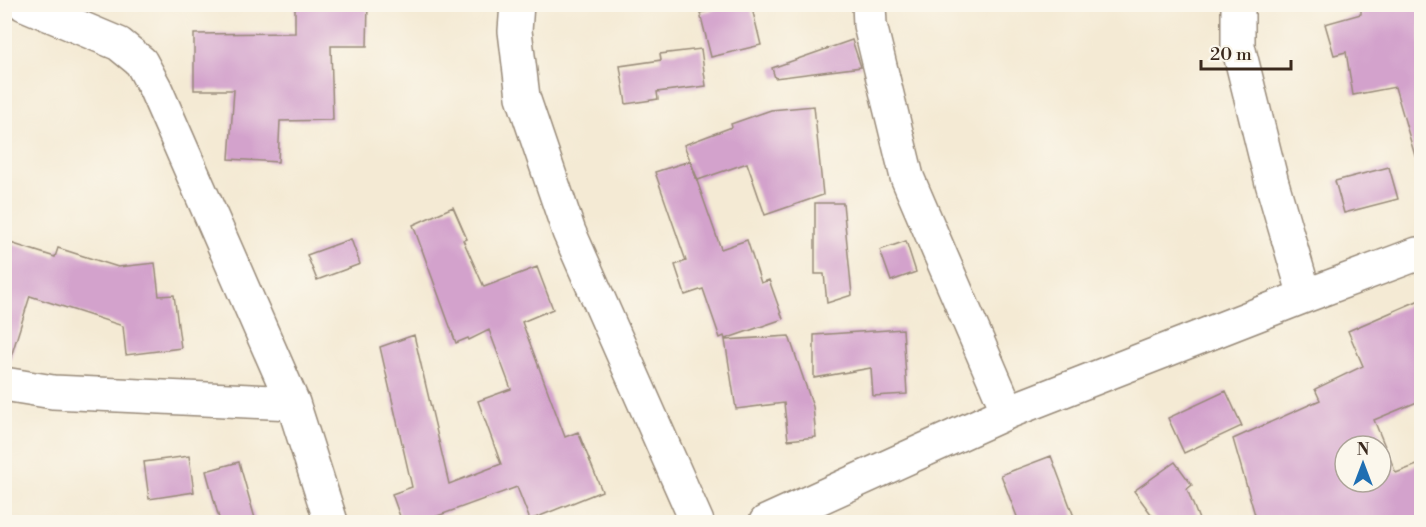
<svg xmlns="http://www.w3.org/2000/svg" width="1426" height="527" font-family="'Libre Bodoni',serif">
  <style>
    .building { fill: #d3a2cc; fill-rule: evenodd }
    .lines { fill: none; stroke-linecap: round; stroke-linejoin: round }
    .minor-casing { stroke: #988a79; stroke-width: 36 }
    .minor { stroke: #fff; stroke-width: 33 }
  </style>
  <rect width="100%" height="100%" fill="#fbf7ec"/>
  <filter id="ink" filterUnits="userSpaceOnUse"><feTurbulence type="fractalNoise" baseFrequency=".0167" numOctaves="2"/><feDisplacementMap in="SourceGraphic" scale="12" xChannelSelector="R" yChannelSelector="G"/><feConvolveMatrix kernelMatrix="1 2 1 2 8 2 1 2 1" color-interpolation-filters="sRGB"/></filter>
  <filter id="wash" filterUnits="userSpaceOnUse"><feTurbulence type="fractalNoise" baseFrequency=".008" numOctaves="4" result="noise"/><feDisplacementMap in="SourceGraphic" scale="24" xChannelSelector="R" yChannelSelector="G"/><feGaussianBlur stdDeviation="1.35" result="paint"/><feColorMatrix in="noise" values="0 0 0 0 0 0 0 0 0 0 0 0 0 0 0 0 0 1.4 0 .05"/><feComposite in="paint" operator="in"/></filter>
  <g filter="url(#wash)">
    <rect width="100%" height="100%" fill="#f4ead4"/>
    <g id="blocks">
      <!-- building -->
      <path class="building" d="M295,4h73l-1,42h-36l2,74 -53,1 -2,41 -49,-3 5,-69h-40v-56l101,-1z
        M737,4h14l10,41 -50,12 -11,-44z
        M1361,4h59l2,151 -7,1 -20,-69 -42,8 -7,-43 -12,3 -9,-31 36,-10z
        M852,40l9,27 -86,11 -3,-10z
        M701,49l5,37 -49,6 1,7 -32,5 -6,-38 41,-6 -1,-6z
        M814,106l9,89 -58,20 -18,-52 -49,17 -14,-35 48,-18 -1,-3 40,-14z
        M690,161l31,88 26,-9 14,43 8,-3 14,39 -58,20 -1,-3 -4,2 -17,-49 -18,6 -10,-30 11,-4 -31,-89z
        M1389,167l9,32 -54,14 -9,-32z
        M815,203h28l9,92 -25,8 -3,-29h-9z
        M453,207l14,32 -4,1 21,47 53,-20 16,42 -31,13 43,115 13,-5 24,59 -72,29 -13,-33 -96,35h-19l-10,-28 20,-7 -32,-140 34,-12 35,149 52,-20 -23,-63 33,-12 -22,-59 -20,10 -1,-2 -12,5 -43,-118z
        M351,239l9,25 -43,16 -10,-25z
        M4,241l51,16 3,-9 60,19 37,-4 4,33 15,-1 7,53 -55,7 -3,-29 -93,-30 -20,64 -6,-1z
        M906,241l10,31 -25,9 -11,-31z
        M1422,299v101l-48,20 22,53 26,-10v59h-165l-24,-83 87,-39 -5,-11 48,-23 -15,-35zM1345,446h36v36h-36z
        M903,329l4,65 -34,2 -2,-28 -57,10v-43z
        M789,336l24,71 3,30 -28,3 -4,-37 -48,6 -11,-69z
        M1226,391l16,35 -58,27 -16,-35z
        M189,456l5,36 -45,7 -5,-37z
        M1051,456l25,66h-57l-18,-47z
        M239,462l17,60h-36l-14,-51z
        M1175,462l17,23 -5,4 13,33h-43l-23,-31z"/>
    </g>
  </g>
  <g filter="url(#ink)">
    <use href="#blocks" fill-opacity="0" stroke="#988a79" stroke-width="1.5"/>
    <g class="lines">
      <defs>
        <path id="minor" d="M24,4l95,40 22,18 14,26 138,315 38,119
          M517,4l-2,27 8,66 46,135 128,290
          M869,4l1,21 37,152 101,235
          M1238,4v42l34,137 33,113
          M4,384l49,8 240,11
          M766,522l242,-110 297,-116 112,-42 5,2"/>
      </defs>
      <!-- minor casing -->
      <use href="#minor" class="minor-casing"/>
      <!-- minor -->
      <use href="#minor" class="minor"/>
    </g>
  </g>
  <!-- margin -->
  <rect width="1426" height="527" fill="none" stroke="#fbf7ec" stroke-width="24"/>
  <!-- north arrow -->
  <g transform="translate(1363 464)"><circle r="28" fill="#fbf7ec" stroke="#aea59a" stroke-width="1.5"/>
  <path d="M0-4.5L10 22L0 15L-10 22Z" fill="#1f6fb2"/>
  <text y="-9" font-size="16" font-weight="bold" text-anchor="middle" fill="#3b2a1e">N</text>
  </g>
  <!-- scale -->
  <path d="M1201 60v9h90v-9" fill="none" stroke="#3b2a1e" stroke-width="3"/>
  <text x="1210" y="60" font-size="18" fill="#3b2a1e" stroke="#fbf7ec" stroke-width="4.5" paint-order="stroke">20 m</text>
</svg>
